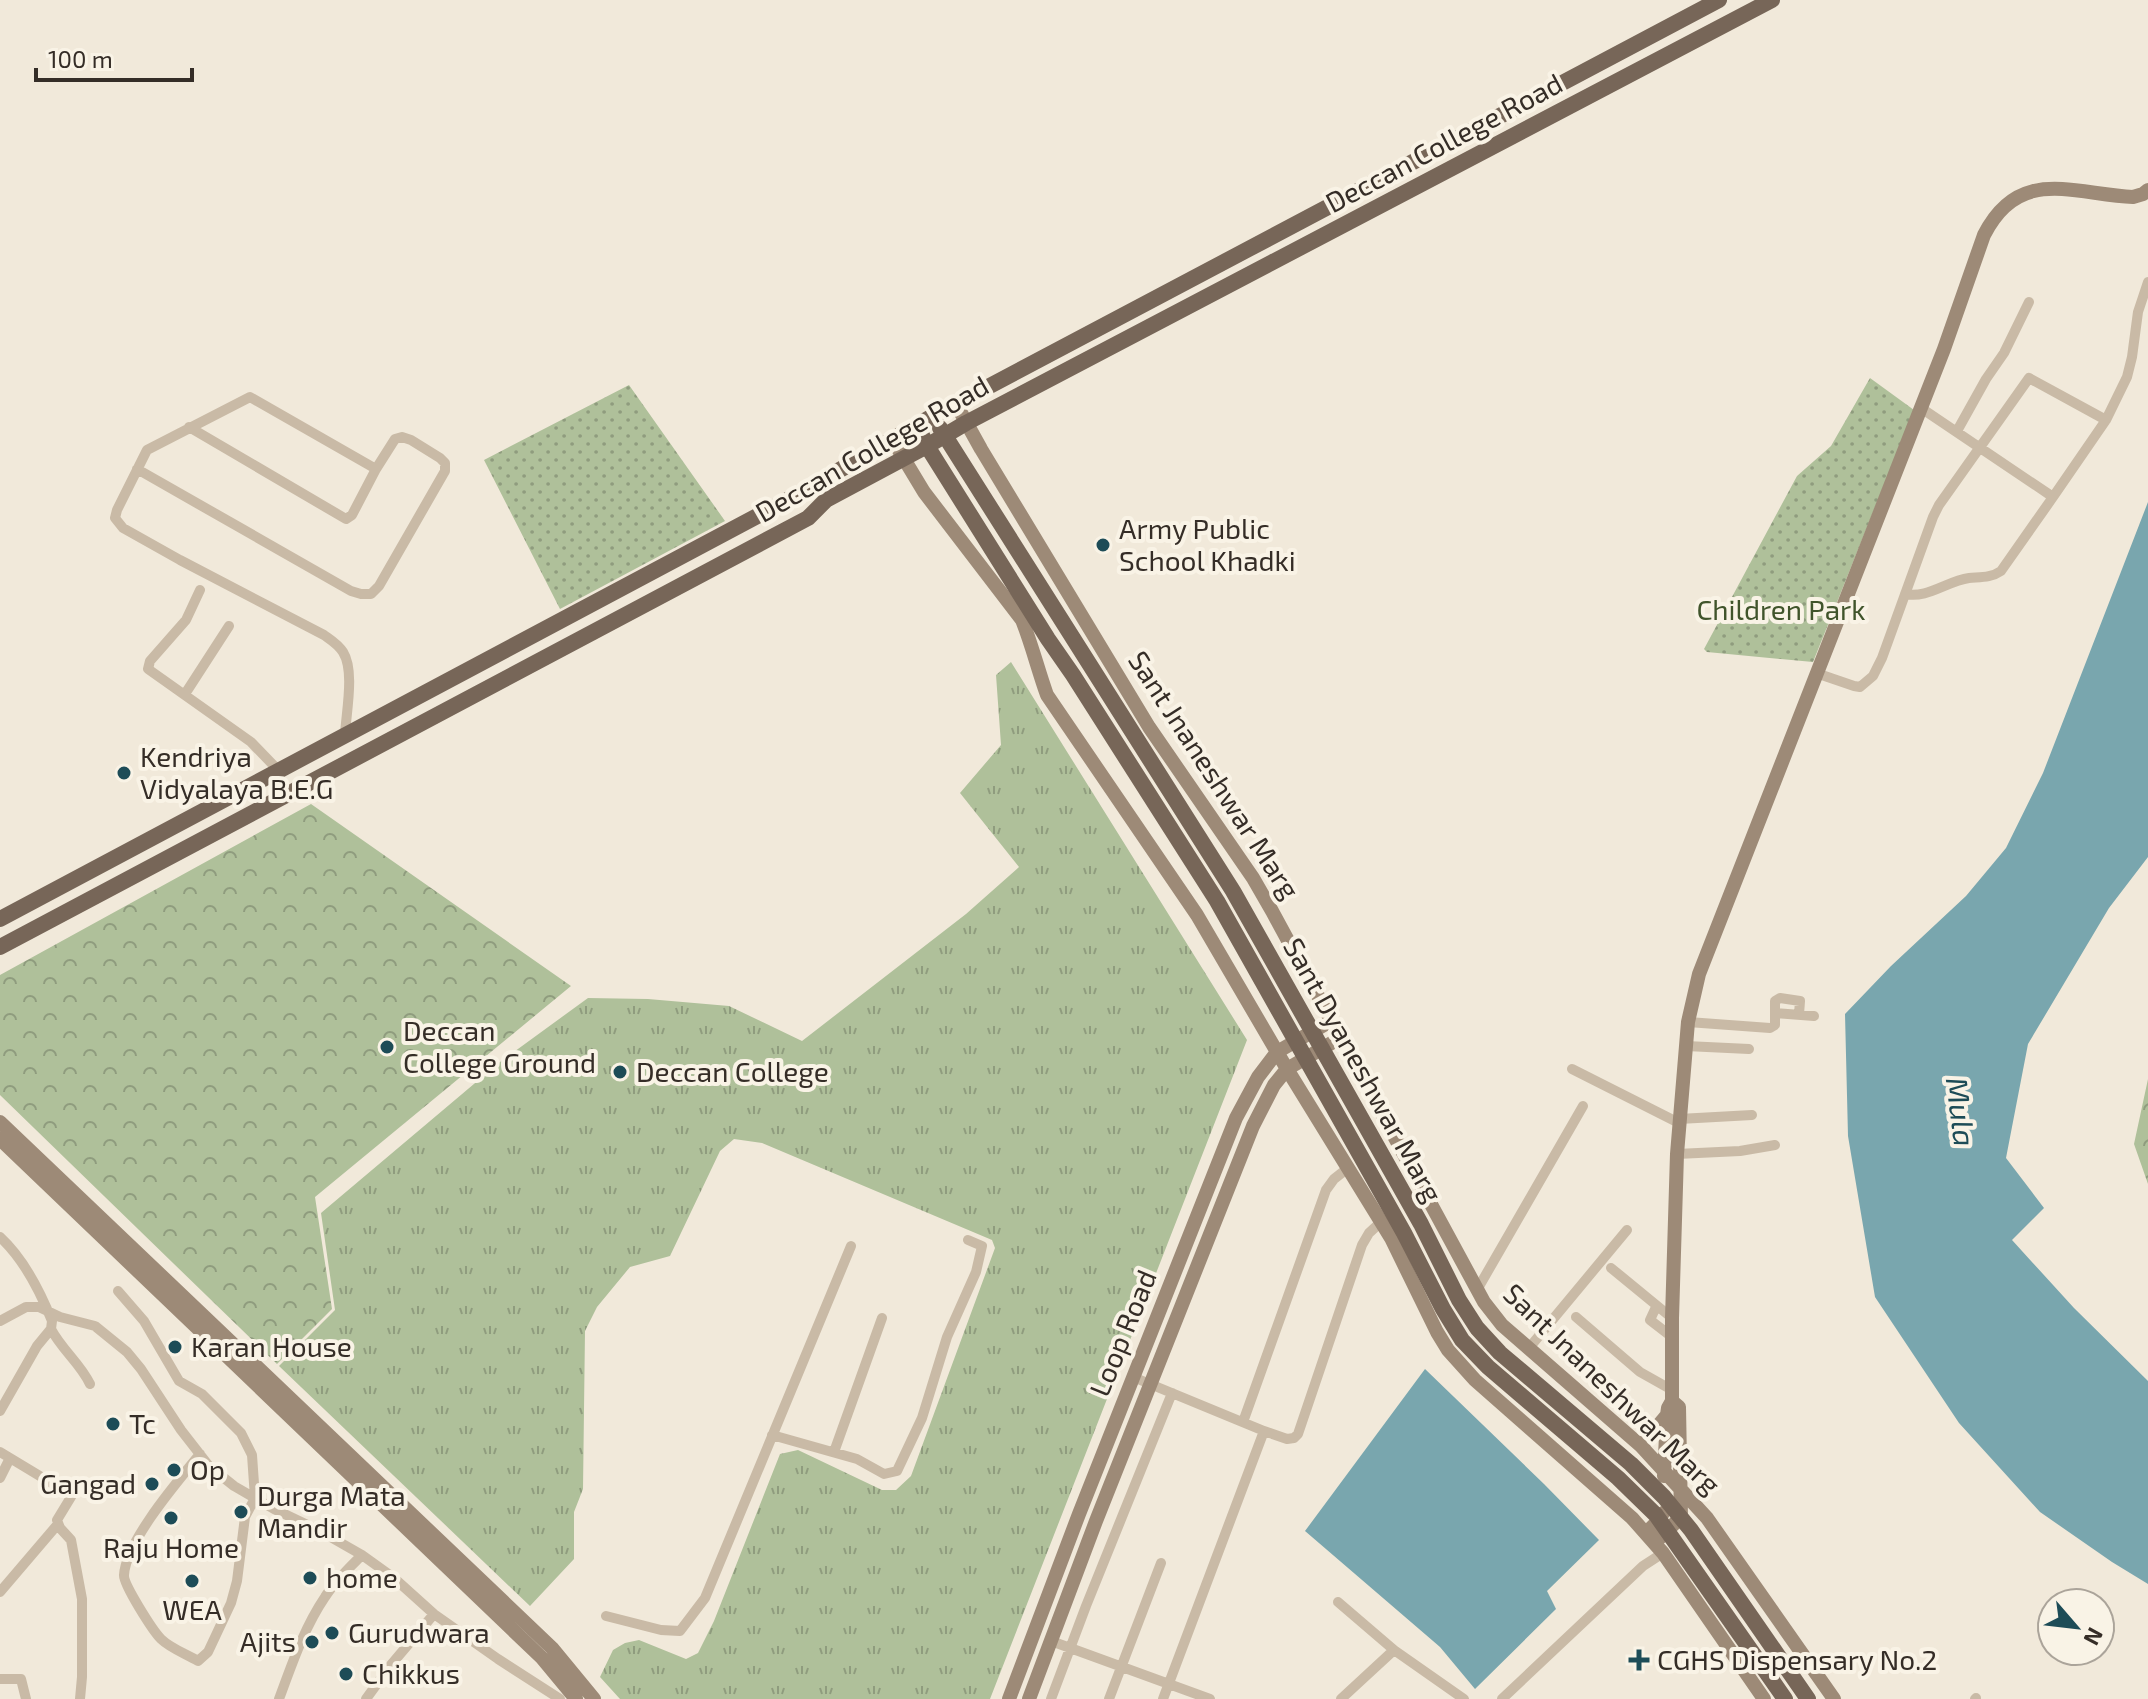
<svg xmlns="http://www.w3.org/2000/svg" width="2148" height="1699" font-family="'Exo 2',sans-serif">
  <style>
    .grass { fill: url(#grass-tufts) }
    .forest { fill: url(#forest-crowns) }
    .park { fill: url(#park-dots) }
    .water { fill: #79a6ae }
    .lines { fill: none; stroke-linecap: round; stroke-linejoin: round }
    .street { stroke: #c9baa6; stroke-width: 10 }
    .secondary { stroke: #9d8a77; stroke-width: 14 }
    .primary { stroke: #776658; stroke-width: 16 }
    .poi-dot { fill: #1d4c57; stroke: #f9f3e6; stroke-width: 3 }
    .labels { text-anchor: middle; stroke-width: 8; stroke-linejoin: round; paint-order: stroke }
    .street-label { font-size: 28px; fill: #352d27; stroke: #f9f3e6 }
    .poi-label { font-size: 28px; fill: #352d27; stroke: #f9f3e6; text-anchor: start }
    .park-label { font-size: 28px; fill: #40542b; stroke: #f9f3e6 }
    .water-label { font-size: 30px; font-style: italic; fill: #1d4c57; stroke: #f9f3e6 }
  </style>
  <defs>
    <pattern id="grass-tufts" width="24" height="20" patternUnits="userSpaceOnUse" patternTransform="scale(2)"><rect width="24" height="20" fill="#afc09a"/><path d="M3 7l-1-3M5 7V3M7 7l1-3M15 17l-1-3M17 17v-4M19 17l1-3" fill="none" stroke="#8f9c7e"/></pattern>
    <pattern id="forest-crowns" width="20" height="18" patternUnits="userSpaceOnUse" patternTransform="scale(2)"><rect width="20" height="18" fill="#afc09a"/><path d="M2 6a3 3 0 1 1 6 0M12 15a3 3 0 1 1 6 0" fill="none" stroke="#8f9c7e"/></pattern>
    <pattern id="park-dots" width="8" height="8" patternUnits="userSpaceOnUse" patternTransform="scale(2)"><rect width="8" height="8" fill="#afc09a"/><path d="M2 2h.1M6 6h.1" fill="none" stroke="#8f9c7e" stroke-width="1.8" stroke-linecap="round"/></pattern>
  </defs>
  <rect width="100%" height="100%" fill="#f1e9da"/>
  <!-- grass -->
  <path class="grass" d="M1011,662l236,378 -257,659h-370l-20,-22 13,-27 12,-7 14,-3 47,19 12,-6 16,-32 66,-167 18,-4 84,40h14l15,-14 84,-228 -3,-8 -230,-97 -28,-4 -14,12 -50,105 -40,11 -33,40 -12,24 -2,158 -9,23v47l-44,47 -251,-240 56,-56 -14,-97 179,-151 88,-64 60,1 81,7 73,35 164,-127 53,-47 -59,-74 41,-48 -5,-70z"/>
  <!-- forest -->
  <path class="forest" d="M311,804l260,182 -256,211 17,112 -55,55 -277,-269v-120z
    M2148,1079v105l-14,-40z"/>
  <!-- park -->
  <path class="park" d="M1870,378l44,32 -101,252 -106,-10 -3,-3 93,-173 34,-30z
    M629,385l96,136 -165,88 -76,-149z"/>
  <!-- water -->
  <path class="water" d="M2148,502v355l-39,51 -81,136 -22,114 38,50 -32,32 62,68 74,73v203l-36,-22 -72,-50 -81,-89 -84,-126 -27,-161 -3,-122 46,-48 75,-70 40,-48 37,-75z
    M1425,1369l119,115 55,56 -52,51 9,18 -81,80 -35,-42 -135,-116z"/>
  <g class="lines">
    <!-- street -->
    <path class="street" d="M1957,431l29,-52 18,-26 25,-51
      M137,469l214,122 10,3h10l8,-8 66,-115v-8l-5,-5 -29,-18 -9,-3 -7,2 -19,30 -24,46 -6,4 -157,-92
      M2053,497l53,-77 21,-43 5,-20 6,-45 10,-30
      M200,590l-14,30 -36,41 -2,8 103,73 28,29
      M1905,594c22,5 42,-13 64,-16 12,-1 22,0 32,-7l52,-74 -132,-89
      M1816,673l38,13 6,1 13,-11 9,-18 51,-141 6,-12 90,-127 77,42
      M185,694l44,-68
      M345,735c1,-22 10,-64 -2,-83 -5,-8 -12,-12 -19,-17l-144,-75 -57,-32 -8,-10 2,-8 30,-60 103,-53 126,72
      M1775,1013l39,3
      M1688,1022l82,6 5,-3v-24l5,-3 20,3 -1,13
      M1686,1046l63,3
      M1572,1069l107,54
      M1679,1119l73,-4
      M1677,1154l63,-3 35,-6
      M0,1237c24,22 40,54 52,84l-1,8 -14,17 -37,65
      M1611,1268l61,50
      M1477,1290l106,-184
      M118,1291l26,30 35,60 23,13 39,39 11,22 3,43 -10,19 -8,64 -6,22 -23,49 -10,9c-12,-7 -28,-13 -37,-22 -8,-8 -38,-55 -37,-64 2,-34 54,-94 76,-121
      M1656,1307l-6,13 22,17
      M1576,1317l64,55 32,18
      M0,1321l26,-14h13l21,10 35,9 32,26 14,17 40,61 28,36 25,20 40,23 46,22 42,24 32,23 40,36 64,45 62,40
      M51,1329c11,21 29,34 39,55
      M1529,1348l98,-118
      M1133,1377l131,54 23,8 7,-1 4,-4 64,-189 7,-12 12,-11
      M1243,1422l83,-232 8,-11 14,-11
      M772,1435l85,24 27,15 13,-3 25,-53 25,-81 29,-65 6,-26 -14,-6
      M0,1452l68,41 3,4 -14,23 3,8 11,12 11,59v78l-2,22
      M834,1452l48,-134
      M0,1478l10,-20
      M0,1592l58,-68
      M1338,1602l56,48 70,49
      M606,1616l55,14 19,1 25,-33 146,-352
      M1051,1641l159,58
      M0,1679h21l5,20
      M279,1699c13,-35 25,-71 46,-102 10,-16 24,-29 37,-42
      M366,1699l24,-33 44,-52
      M1051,1699l35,-93 86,-213
      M1109,1699l52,-136
      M1163,1699l101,-268
      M1341,1699l53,-49
      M1502,1699l141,-133 20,-13
      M1975,1699l1,-1"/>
    <!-- secondary -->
    <path class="secondary" d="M956,404l25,45 168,278 104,151 19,33 212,391 18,23 139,121 66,72 127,181
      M892,439l32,53 98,128c10,25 16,50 25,75l150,220 90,154 104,169 46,94 11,18 27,30 157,138 31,35 101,146
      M0,1122l552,526 42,51
      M0,1139l542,519 34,41
      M1641,1446l26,-31
      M1664,1476l3,-61 1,-7 4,-7v-83l5,-164 11,-132 11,-48 245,-625 40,-114c35,-69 88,-41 149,-38l10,-3 5,-4
      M1646,1533l13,-13 4,-7
      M1661,1537l20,-20 -2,-110 -7,-6
      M1009,1699l70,-185 157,-396 22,-41 19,-25 54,-31
      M1029,1699l67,-178 157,-395 21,-41 13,-16 53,-31"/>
    <!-- primary -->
    <path class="primary" d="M917,425l10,21 121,193 25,36 144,226 187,332 39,76 19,31 26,27 130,111 38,37 129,184
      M940,428l293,463 188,333 38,76 18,28 23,25 131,111 33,33 27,33 117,169
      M0,919l793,-422 140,-81 786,-416
      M0,947l808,-429 18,-18 101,-54 39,-23 806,-423"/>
  </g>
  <!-- markers -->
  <g class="poi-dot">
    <circle cx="1103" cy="545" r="8"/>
    <circle cx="124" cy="773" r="8"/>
    <circle cx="387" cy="1047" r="8"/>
    <circle cx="620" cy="1072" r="8"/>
    <circle cx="175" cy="1347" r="8"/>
    <circle cx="113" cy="1424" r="8"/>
    <circle cx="174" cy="1470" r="8"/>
    <circle cx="152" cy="1484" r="8"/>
    <circle cx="241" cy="1512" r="8"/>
    <circle cx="171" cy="1518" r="8"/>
    <circle cx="310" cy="1578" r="8"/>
    <circle cx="192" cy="1581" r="8"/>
    <circle cx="332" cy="1633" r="8"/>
    <circle cx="312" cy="1642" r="8"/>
    <path d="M1635 1648h8v8h8v8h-8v8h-8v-8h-8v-8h8z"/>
    <circle cx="346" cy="1674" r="8"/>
  </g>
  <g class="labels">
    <!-- street labels -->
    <g class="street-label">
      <text transform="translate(1444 143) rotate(-28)" y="10">Deccan College Road</text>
      <text transform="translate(872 449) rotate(-30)" y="10">Deccan College Road</text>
      <text transform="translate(1214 775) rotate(57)" y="10">Sant Jnaneshwar Marg</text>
      <text transform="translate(1363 1070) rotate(61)" y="10">Sant Dyaneshwar Marg</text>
      <text transform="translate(1123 1333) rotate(-68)" y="10">Loop Road</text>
      <text transform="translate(1612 1389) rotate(44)" y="10">Sant Jnaneshwar Marg</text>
    </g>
    <!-- poi labels -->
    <g class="poi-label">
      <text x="1119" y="539">Army Public<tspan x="1119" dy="32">School Khadki</tspan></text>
      <text x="140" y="767">Kendriya<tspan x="140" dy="32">Vidyalaya B.E.G</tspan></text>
      <text x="403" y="1041">Deccan<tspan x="403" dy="32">College Ground</tspan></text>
      <text x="636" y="1082">Deccan College</text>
      <text x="191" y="1357">Karan House</text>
      <text x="129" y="1434">Tc</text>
      <text x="190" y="1480">Op</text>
      <text x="136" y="1494" text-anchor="end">Gangad</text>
      <text x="257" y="1506">Durga Mata<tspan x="257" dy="32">Mandir</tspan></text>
      <text x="171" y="1558" text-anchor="middle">Raju Home</text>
      <text x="326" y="1588">home</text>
      <text x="192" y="1620" text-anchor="middle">WEA</text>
      <text x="348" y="1643">Gurudwara</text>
      <text x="296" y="1652" text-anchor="end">Ajits</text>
      <text x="1657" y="1670">CGHS Dispensary No.2</text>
      <text x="362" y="1684">Chikkus</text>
    </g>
    <!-- park labels -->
    <g class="park-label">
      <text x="1781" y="620">Children Park</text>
    </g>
    <!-- water labels -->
    <g class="water-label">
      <text transform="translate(1960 1112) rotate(83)" y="10">Mula</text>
    </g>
  </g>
  <!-- north arrow -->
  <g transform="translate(2076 1627) rotate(118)"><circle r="38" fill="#f9f3e6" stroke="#aba49a" stroke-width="2"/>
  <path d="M0-6L14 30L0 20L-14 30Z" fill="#1d4c57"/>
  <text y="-12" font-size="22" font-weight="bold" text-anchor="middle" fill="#352d27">N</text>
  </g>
  <!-- scale -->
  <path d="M36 68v12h156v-12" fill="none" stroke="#352d27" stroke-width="4"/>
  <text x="48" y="68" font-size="24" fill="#352d27" stroke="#f9f3e6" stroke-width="6" paint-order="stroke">100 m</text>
</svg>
